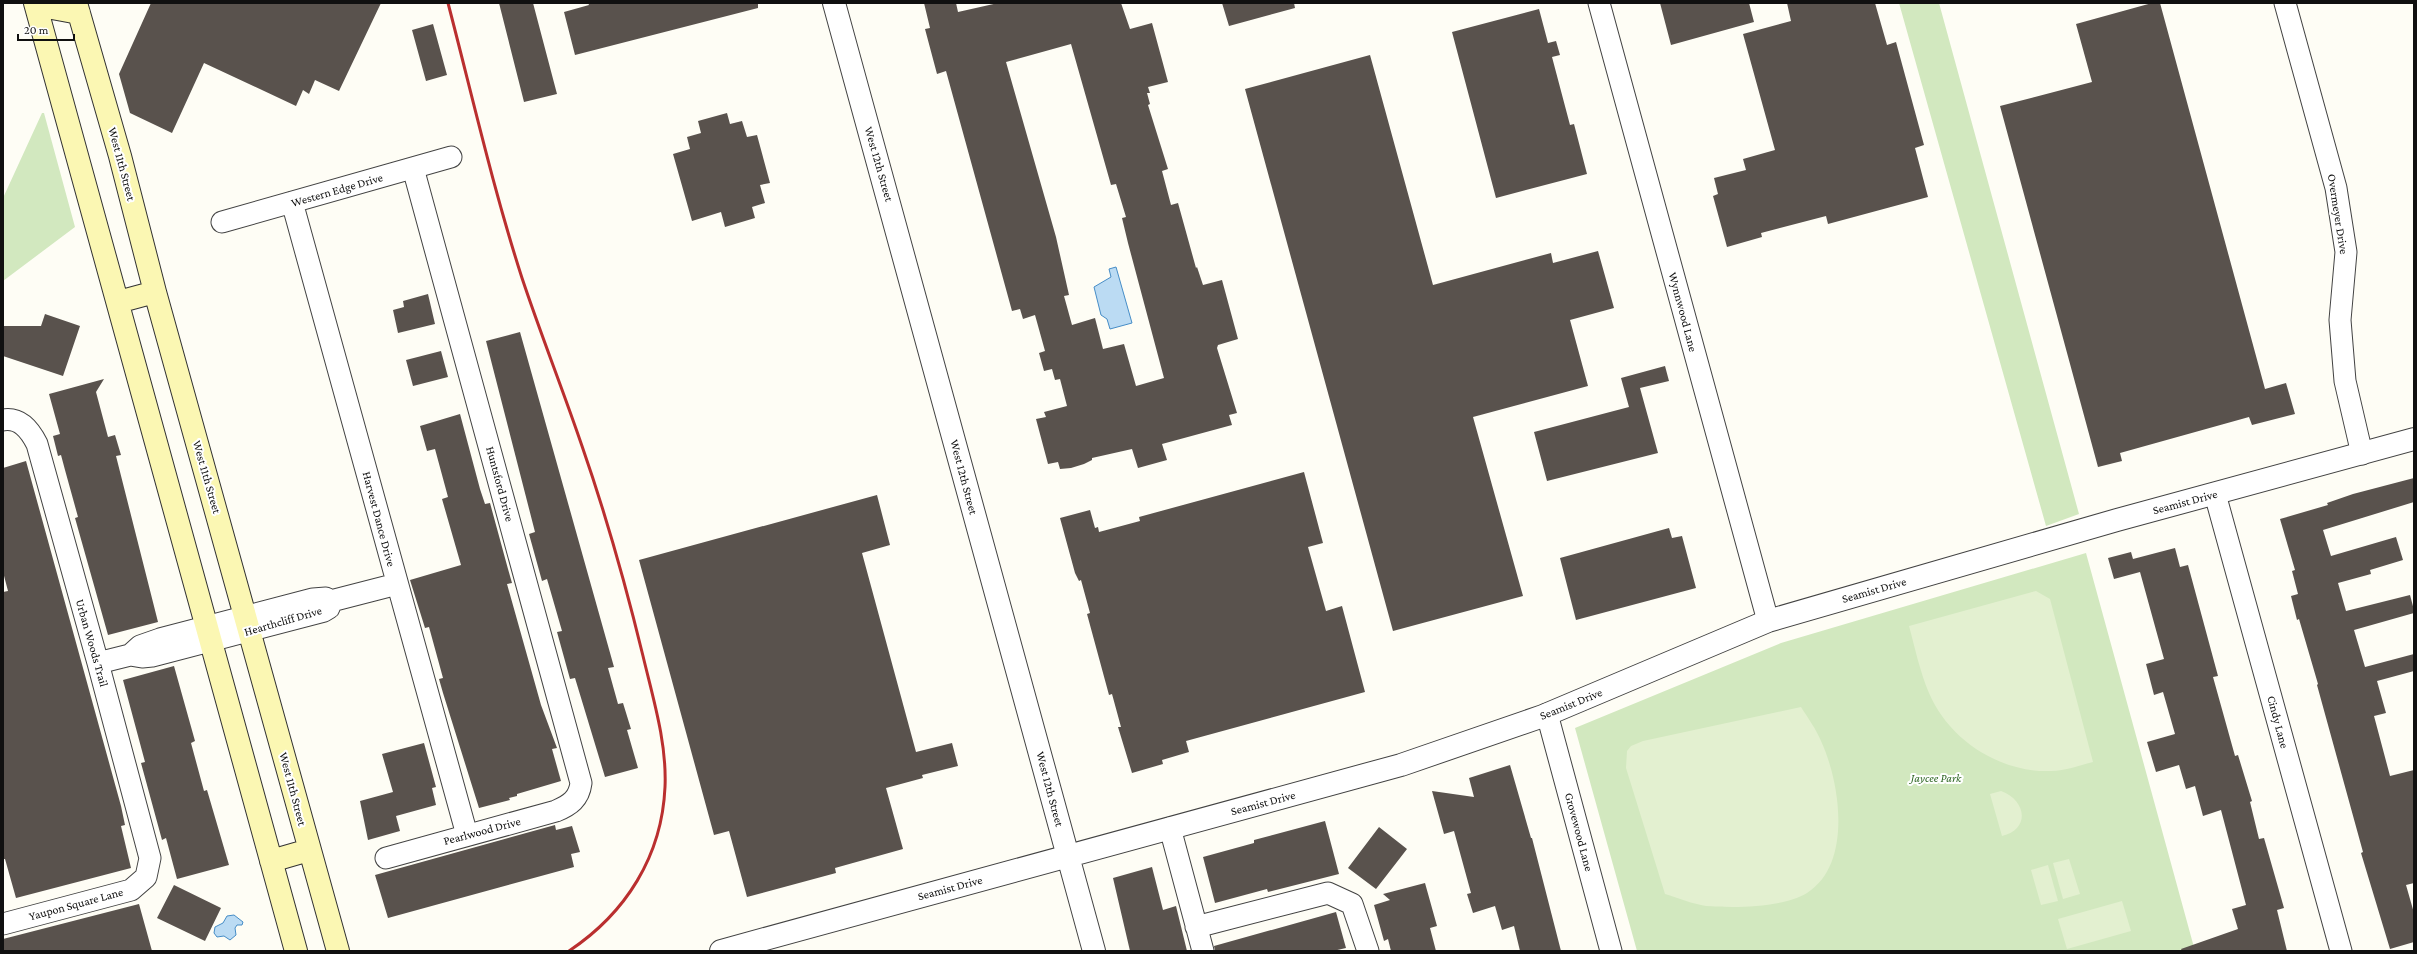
<svg xmlns="http://www.w3.org/2000/svg" width="2417" height="954" font-family="'Crimson Pro',serif">
  <style>
    .green { fill: #d2e8bf }
    .pitch { fill: #e3f0d0 }
    .water { fill: #bbdbf3; stroke: #468dc7 }
    .building { fill: #59524d; fill-rule: evenodd }
    .lines { fill: none; stroke-linecap: round; stroke-linejoin: round }
    .minor-casing { stroke: #434343; stroke-width: 23 }
    .tertiary-casing { stroke: #434343; stroke-width: 24 }
    .secondary-casing { stroke: #323232; stroke-width: 24 }
    .minor { stroke: #fff; stroke-width: 21 }
    .tertiary { stroke: #fff; stroke-width: 22 }
    .secondary { stroke: #fbf7b3; stroke-width: 22 }
    .rail { stroke: #ba2f2f; stroke-width: 3 }
    .labels { text-anchor: middle; stroke-width: 4; stroke-linejoin: round; paint-order: stroke }
    .street-label { font-size: 12px; fill: #101010; stroke: #fff }
    .park-label { font-size: 12px; font-style: italic; fill: #2d6623; stroke: #fff }
  </style>
  <rect width="100%" height="100%" fill="#fefdf5"/>
  <!-- green -->
  <path class="green" d="M1899,3h40l140,511 -33,12z
    M42,113h2l31,114 -72,54v-83z
    M2086,553l109,398h-558l-62,-223 206,-85z"/>
  <!-- pitch -->
  <path class="pitch" d="M2036,591l14,8 43,163c-13,3 -28,9 -42,9 -51,2 -102,-31 -122,-78 -9,-21 -14,-45 -20,-67z
    M1801,707c7,11 15,22 20,34 19,41 32,123 -14,152 -25,15 -73,15 -101,13 -13,-2 -28,-8 -41,-12l-39,-126 1,-17 4,-5 12,-5z
    M2001,791c25,9 30,38 1,45l-12,-42z
    M2069,859l11,35 -17,5 -10,-36z
    M2048,865l10,36 -17,4 -10,-35z
    M2122,901l9,30 -64,18 -9,-30z"/>
  <!-- water -->
  <path class="water" d="M1116,267l16,56 -22,6 -3,-10 -6,-4 -7,-28 17,-10 -2,-8z
    M234,915l9,7 -1,3h-5l-2,3 1,7 -6,5 -6,-4 -7,1 -3,-4 1,-6 8,-4 4,-7z"/>
  <!-- building -->
  <path class="building" d="M151,3h230l-42,88 -24,-11 -6,14 -6,-4 -7,16 -92,-43 -32,70 -42,-20 -11,-39z
    M499,3h34l24,91 -33,8z
    M588,3h170v5l-183,47 -11,-43 25,-7z
    M924,3h32l2,9 40,-9h123l9,26 22,-6 16,59 -20,5 2,6h-3l3,11 -2,1 20,64 -6,2 9,34 7,-2 18,65 1,-1 6,18 19,-5 16,59 -20,6 -1,3 20,65 -8,2 3,10 -70,19 5,16 -29,8 -6,-19 -40,9v2l-8,4 -13,4 -11,1 -2,-7 -10,2 -12,-45 10,-2 -2,-5 23,-6 -7,-27 -5,1 -3,-11 -8,2 -5,-18 6,-2 -10,-36 -12,4 -3,-10 -8,2 -66,-240 -9,3 -12,-45 5,-1zM1071,44l40,141 5,-1 10,33 -4,1 6,25 36,135 -28,8 -12,-42 -21,5 -8,-31 -23,7 -8,-29 5,-1 -13,-58 -50,-175z
    M1222,3h72l1,5 -66,18z
    M1660,3h89l5,19 -83,23z
    M1787,3h88l12,42 9,-3 28,103 -9,3 13,49 -100,27 -2,-8 -65,17 1,4 -35,10 -14,-51 5,-2 -4,-16 32,-8 -3,-11 32,-9 -32,-116 48,-13z
    M2152,3h8l105,386 21,-6 9,31 -43,11 -3,-8 -129,36 2,8 -24,6 -98,-361 92,-24 -16,-58z
    M1539,9l9,34 8,-2 4,14 -8,2 18,68 4,-1 13,50 -91,24 -44,-166z
    M433,24l14,51 -21,6 -14,-51z
    M1370,55l63,230 118,-32 2,10 45,-12 16,57 -44,12 18,66 -115,31 50,179 -130,35 -148,-542z
    M727,113l3,11 12,-3 5,16 10,-2 13,48 -10,2 5,18 -13,4 3,11 -30,9 -4,-15 -29,9 -19,-67 17,-5 -3,-12 14,-4 -3,-12z
    M428,294l7,30 -37,9 -5,-23 11,-3 -1,-6z
    M45,314l35,12 -17,50 -60,-20v-30h38z
    M520,332l94,335 -6,1 10,36 5,-1 8,26 -4,1 11,38 -33,9 -30,-99 -5,1 -13,-47 5,-1 -15,-52 -5,2 -13,-47 6,-2 -49,-191z
    M441,351l7,26 -35,9 -7,-26z
    M1665,366l4,15 -29,7 18,65 -111,28 -13,-49 95,-25 -8,-29z
    M104,379l-8,13 12,45 7,-2 6,20 -5,1 42,166 -50,13 -33,-117 3,-1 -13,-47 -4,-15 -3,1 -5,-20 7,-2 -11,-40z
    M460,414l20,75 5,15 5,-1 18,66 4,14 -5,1 34,121 16,43 -5,1 9,32 -44,13v2l-8,2 1,2 -31,8 -36,-115 -4,-14 4,-1 -14,-51 -4,1 -15,-48 51,-15 -19,-66 6,-2 -13,-48 -8,2 -7,-25z
    M26,461l95,345 4,19 -4,1 10,42 -115,30 -11,-39h-2v-267l5,-1 -5,-19v-104z
    M1304,472l19,71 -15,4 18,64 16,-5 23,86 -179,49 3,11 -27,8 1,4 -31,9 -14,-46h3l-9,-33 -3,1 -22,-81 3,-1 -9,-33 -2,1 -4,-8 -15,-55 30,-8 5,18 3,-1 1,5 41,-11 -1,-4z
    M2414,478v24l-91,28 8,26 65,-19 7,23 -33,10 1,4 -33,9 8,28 64,-16 4,15v3l-60,17 11,37 49,-13v17l-37,10 9,32 -12,3 16,60 24,-6v113l-8,2 8,28v29l-24,7 -29,-96 2,-1 -46,-167 1,-1 -19,-65 -2,1 -6,-24 7,-2 -6,-23 3,-1 -15,-51 48,-14 -1,-2 26,-9z
    M877,495l13,50 -28,8 54,199 36,-9 6,23 -36,9 1,3 -37,10 17,61 -68,19 1,5 -89,24 -18,-66 -15,4 -75,-275z
    M1669,528l3,10 10,-2 14,52 -120,32 -16,-62z
    M2175,548l5,19 8,-2 30,111 -5,1 22,79 3,-1 14,46 -2,1 9,37 5,-1 20,70 -7,2 10,41h-105l-1,-2 57,-20 -6,-20 14,-4 -25,-95 -18,6 -8,-30 -9,3 -7,-24 -23,7 -9,-30 28,-8 -12,-42 -9,3 -8,-31 18,-5 -24,-87 -26,7 -6,-21 23,-6 2,7z
    M174,666l21,75 -4,2 13,48 3,-1 22,75 -52,14 -11,-41 -4,2 -21,-77 4,-1 -22,-82z
    M424,743l12,44 -4,1 4,17 -40,11 4,15 -32,9 -8,-39 33,-9 -11,-38z
    M1510,765l21,73h1l29,113h-41l-6,-25 -12,4 -7,-24 -22,7 -6,-19 4,-1 -17,-62 -10,3 -12,-43 42,6 -5,-19z
    M1325,821l14,53 -71,18 -1,-3 -52,14 -12,-46 51,-14v-3z
    M555,825l1,5 16,-4 8,26 -9,2 3,13 -186,51 -13,-43z
    M1379,827l28,22 -31,40 -28,-21z
    M1152,867l11,43 13,-4 11,45h-57l-17,-73z
    M1425,883l12,43 -7,2 6,23h-45l-3,-12 -4,2 -10,-36 16,-5 -7,-6z
    M174,885l47,23 -16,33 -48,-23z
    M139,904l13,47h-149v-12z
    M1336,912l10,36 -13,3h-118l-1,-5z"/>
  <g class="lines">
    <defs>
      <path id="minor" d="M1599,3l169,618
        M2285,3l51,185 10,64 -6,68 5,61 17,73
        M292,202l175,633
        M222,222l229,-65
        M3,420c17,-3 27,10 34,24l61,219 52,195 -4,19 -15,13 -128,34
        M2215,494l126,457
        M331,601l66,-17
        M98,663l32,-8 12,2 10,-1 172,-45 5,-3 2,-7 -5,-3 -13,1 -153,40 -20,7 -10,9
        M1547,714l64,237
        M1170,828l33,123
        M386,858l170,-47c14,-6 23,-12 25,-28l-168,-615
        M1196,927l132,-34 24,11 16,47"/>
      <path id="tertiary" d="M834,3l260,948
        M721,951l680,-186 142,-49 225,-95 349,-101 297,-81"/>
      <path id="secondary" d="M35,3l261,948
        M76,3l44,153 35,136 183,659
        M36,5l43,8
        M118,302l37,-10
        M271,861l38,-11"/>
    </defs>
    <!-- minor casing -->
    <use href="#minor" class="minor-casing"/>
    <!-- tertiary casing -->
    <use href="#tertiary" class="tertiary-casing"/>
    <!-- secondary casing -->
    <use href="#secondary" class="secondary-casing"/>
    <!-- minor -->
    <use href="#minor" class="minor"/>
    <!-- tertiary -->
    <use href="#tertiary" class="tertiary"/>
    <!-- secondary -->
    <use href="#secondary" class="secondary"/>
    <!-- rail -->
    <path class="rail" d="M448,3c24,92 45,185 74,275 19,57 41,112 60,168 24,69 44,140 61,210 10,42 24,87 22,131 -3,69 -39,126 -96,164"/>
  </g>
  <g class="labels">
    <!-- street labels -->
    <g class="street-label">
      <text transform="translate(122 164) rotate(75)" y="4">West 11th Street</text>
      <text transform="translate(879 164) rotate(74)" y="4">West 12th Street</text>
      <text transform="translate(337 190) rotate(-16)" y="4">Western Edge Drive</text>
      <text transform="translate(2338 214) rotate(81)" y="4">Overmeyer Drive</text>
      <text transform="translate(1683 312) rotate(75)" y="4">Wynnwood Lane</text>
      <text transform="translate(207 477) rotate(74)" y="4">West 11th Street</text>
      <text transform="translate(964 477) rotate(75)" y="4">West 12th Street</text>
      <text transform="translate(500 484) rotate(75)" y="4">Huntsford Drive</text>
      <text transform="translate(2185 502) rotate(-15)" y="4">Seamist Drive</text>
      <text transform="translate(379 519) rotate(75)" y="4">Harvest Dance Drive</text>
      <text transform="translate(1874 590) rotate(-16)" y="4">Seamist Drive</text>
      <text transform="translate(283 621) rotate(-16)" y="4">Hearthcliff Drive</text>
      <text transform="translate(92 643) rotate(74)" y="4">Urban Woods Trail</text>
      <text transform="translate(1571 704) rotate(-22)" y="4">Seamist Drive</text>
      <text transform="translate(2278 722) rotate(75)" y="4">Cindy Lane</text>
      <text transform="translate(293 789) rotate(75)" y="4">West 11th Street</text>
      <text transform="translate(1050 789) rotate(75)" y="4">West 12th Street</text>
      <text transform="translate(1263 803) rotate(-15)" y="4">Seamist Drive</text>
      <text transform="translate(482 831) rotate(-15)" y="4">Pearlwood Drive</text>
      <text transform="translate(1579 832) rotate(75)" y="4">Grovewood Lane</text>
      <text transform="translate(950 888) rotate(-15)" y="4">Seamist Drive</text>
      <text transform="translate(76 904) rotate(-15)" y="4">Yaupon Square Lane</text>
    </g>
    <!-- park labels -->
    <g class="park-label">
      <text x="1936" y="782">Jaycee Park</text>
    </g>
  </g>
  <!-- border -->
  <rect width="2417" height="954" fill="none" stroke="#101010" stroke-width="8"/>
  <!-- scale -->
  <path d="M18 34v6h56v-6" fill="none" stroke="#101010" stroke-width="2"/>
  <text x="24" y="34" font-size="12" fill="#101010" stroke="#ffffff" stroke-width="3" paint-order="stroke">20 m</text>
</svg>
